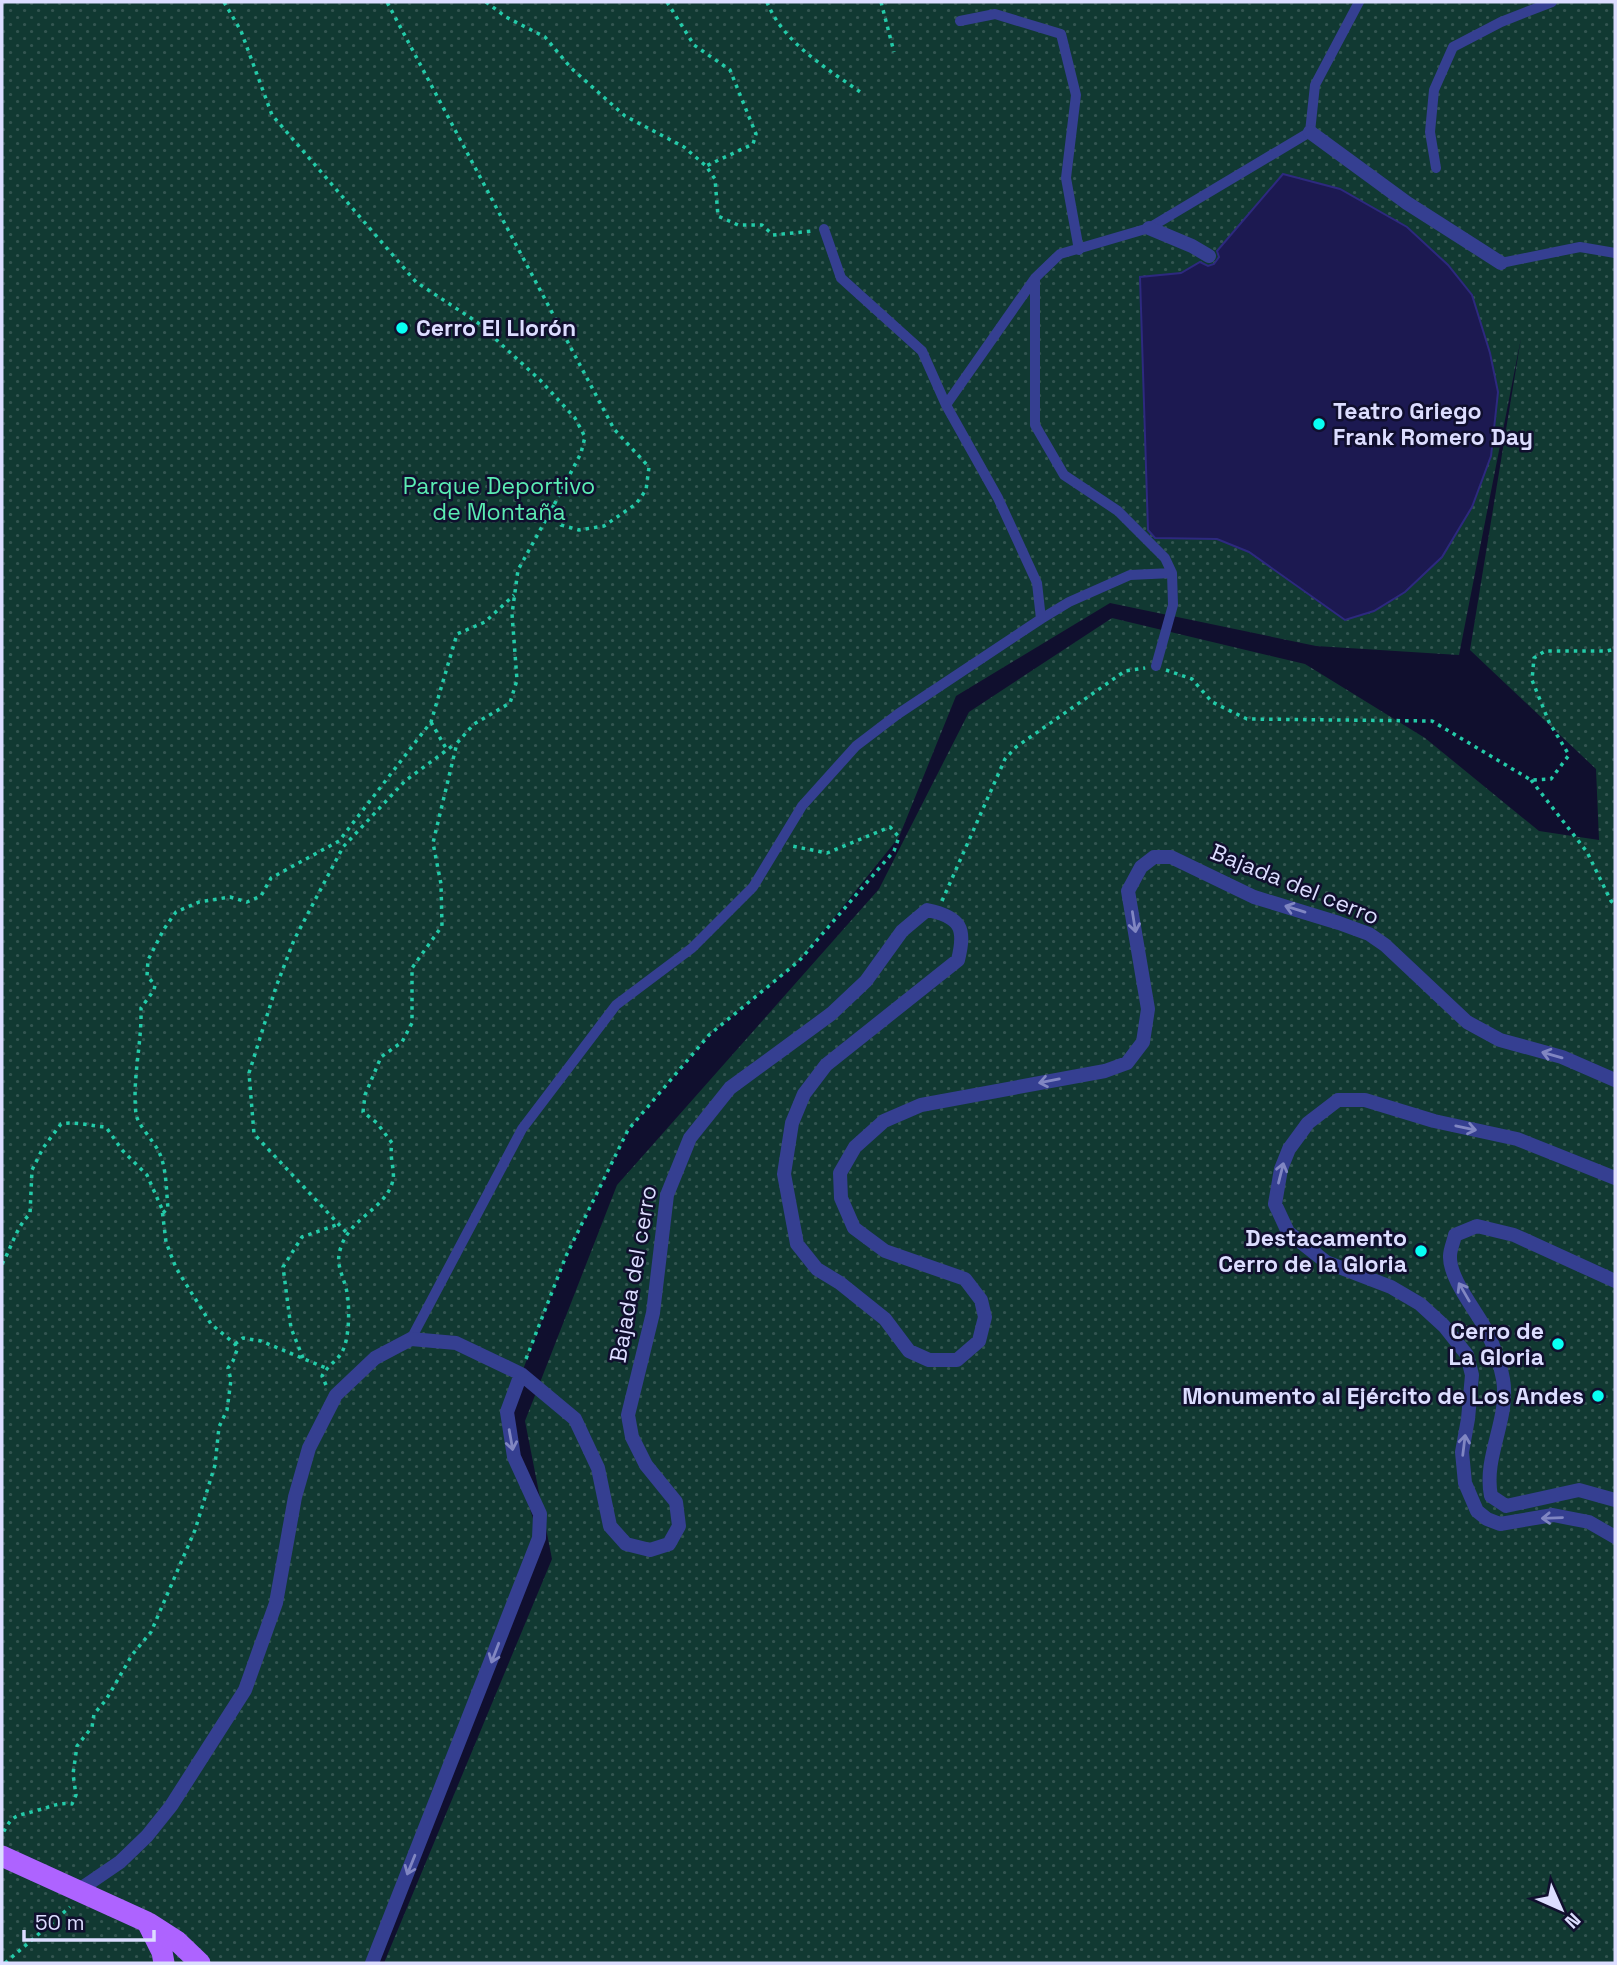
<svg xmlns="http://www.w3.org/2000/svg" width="1617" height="1965" font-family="'Space Grotesk',sans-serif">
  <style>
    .park { fill: url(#park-dots) }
    .building { fill: #1c1951; stroke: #2d297f; stroke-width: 2 }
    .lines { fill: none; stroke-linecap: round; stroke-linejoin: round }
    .path { stroke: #24cba9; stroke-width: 3.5; stroke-dasharray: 3.5 5; stroke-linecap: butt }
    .lane { stroke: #353f91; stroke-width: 10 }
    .street { stroke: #353f91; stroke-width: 14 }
    .primary { stroke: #ae63ff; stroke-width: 21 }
    .oneway { stroke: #8086c2 }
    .poi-dot { fill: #08fff4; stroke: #100f2e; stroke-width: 2.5 }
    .labels { text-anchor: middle; stroke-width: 5; stroke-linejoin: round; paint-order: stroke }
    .poi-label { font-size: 23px; font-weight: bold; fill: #dcddff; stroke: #100f2e; text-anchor: end }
    .park-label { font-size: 23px; fill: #5becb3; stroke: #100f2e }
    .street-label { font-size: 23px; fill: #dcddff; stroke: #100f2e }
  </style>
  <defs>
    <pattern id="park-dots" width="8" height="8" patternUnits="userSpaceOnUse" patternTransform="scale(1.75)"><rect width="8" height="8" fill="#113932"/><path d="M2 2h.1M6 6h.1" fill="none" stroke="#335551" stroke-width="1.8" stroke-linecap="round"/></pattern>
  </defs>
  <rect width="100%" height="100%" fill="#100f2e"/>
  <!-- park -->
  <path class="park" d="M2,2h1613v1961h-1231l168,-404 -27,-138 92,-236 262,-296 90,-177 143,-94 193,46 120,74 114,93 60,9 -3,-71 -126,-119 51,-312 -62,317 -143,-9 -206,-43 -154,93 -57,141 -100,124 -90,74 -81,95 -62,126 -59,156 7,45 25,81 -164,425h-373z"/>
  <!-- building -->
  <path class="building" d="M1283,174l57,15 67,38 41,38 24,30 18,58 8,39 -7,64 -19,51 -30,50 -37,35 -31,19 -29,9 -96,-68 -32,-13 -62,-1 -7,-8 -8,-253 41,-4 19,-11 8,4 6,-2 5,-7 -2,-6z"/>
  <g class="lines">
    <!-- path -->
    <path class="path" d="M224,2l17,29 31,84 144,167 61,40 63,58 35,38 10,19 -4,16 -27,52 7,20 18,5 25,-4 32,-22 10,-14 3,-23 -35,-38 -227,-427
      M486,2l20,15 39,20 26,31 54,48 59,31 22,19 9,13 3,37 20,9h24l11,10 39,-4
      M667,2l27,43 36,25 26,64 -3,10 -47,22
      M767,2c16,41 61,67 96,92
      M881,2l13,50
      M1166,670l26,9 20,23 35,17 185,2 99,59 20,-1 18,-24 -20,-33 -17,-42 2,-22 11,-7h62l8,-2
      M431,722l16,28
      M1531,780l56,72 24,49 4,3
      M942,901l63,-142 11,-12 109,-76 20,-3
      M163,1213l5,-5c-2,-18 -1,-41 -10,-58 -5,-9 -21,-27 -22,-36 -4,-36 6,-70 5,-106l13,-18 1,-5 -8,-9 1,-16 16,-31 12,-17 23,-10 31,-5 17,5 14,-6 10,-18 68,-37 92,-119 26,-88 28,-12 29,-27
      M346,1232l-92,-98 -5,-61 27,-86 18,-47 49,-93 62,-66 50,-37
      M2,1264c10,-17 14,-37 28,-50l2,-44 11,-22 18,-24c15,-3 30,2 45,3l16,23 25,25 15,34 4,33 10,26 35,56 24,20 2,6 -4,11 -5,7 3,12 -4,30 -8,17 -4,38 -20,65 -44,102 -19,23 -26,45 -12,14 -2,13 -15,19 -4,28 3,21 -4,9c-14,-2 -21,3 -34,6 -21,7 -25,2 -36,25
      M235,1344l8,-6 18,3 65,27
      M303,1358l-12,-30 -8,-61 19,-30 37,-13
      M526,1359l40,-103 62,-126 81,-95 90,-74 95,-110 5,-14 -9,-10 -63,26 -35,-7
      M326,1385l-4,-9c5,-10 15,-15 20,-24 8,-14 8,-49 4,-64 -4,-15 -11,-25 -5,-41 9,-29 46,-39 52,-67 2,-10 -4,-23 -1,-37l-15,-20 -14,-11 2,-17 16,-38 21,-15 10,-19v-55l30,-42 -1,-42 -8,-41 24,-100 17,-19 36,-21 7,-23 -5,-66 6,-44 36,-65
      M5,1963l65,-56"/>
    <!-- lane -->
    <path class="lane" d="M960,21l35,-7 66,20 15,61 -10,83 13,72
      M1436,168l-6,-36 4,-42 19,-43 48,-25 51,-20
      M1501,263l79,-16 35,6
      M1035,278v147l29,50 54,36 47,47 7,15 1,32 -17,61
      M946,405l89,-127 25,-24 89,-26 161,-96 5,-47 44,-83
      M1041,619l28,-17 61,-27 42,-2
      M411,1339l111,-210 94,-124 76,-57 61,-61 49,-81 54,-60 42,-32 143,-95 -4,-36 -39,-85 -52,-93 -24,-54 -81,-73 -17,-49"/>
    <!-- street -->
    <path class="street" d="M1310,132l97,71 94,60
      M1149,228l43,18 17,10
      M1615,1178l-98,-39 -83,-18 -69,-21h-27l-30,23 -19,26 -8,20 -6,35 13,28 38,30 65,25 29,17 24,22 23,29 5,20 -4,44 -6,33 3,31 12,28 10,8 13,5 53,-9 36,7 26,15
      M1491,1496c-8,-40 19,-77 12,-117 -3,-18 -10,-35 -18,-51 -10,-19 -36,-50 -35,-72 0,-7 4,-15 5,-21l22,-9 37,9 101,46
      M1491,1496l15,10 73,-16 36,10
      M79,1890l41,-28 27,-26 24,-30 74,-116 31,-87 19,-106 14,-49 27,-53 39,-37 36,-19 45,4 65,31 54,45 23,49 12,58 16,18 24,6 19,-6 10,-18 -3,-24 -30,-37 -14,-28 -4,-22 25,-102 14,-118 23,-57 40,-50 101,-74 35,-33 36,-50 25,-21c34,7 39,18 31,50l-132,105 -22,29 -12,29 -8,51 13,70 20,25 23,14 45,36 24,32 20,9h28l22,-19 6,-24 -4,-17 -16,-21 -80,-28 -31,-23 -13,-30 -1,-25 15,-26 29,-26 37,-16 184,-34 22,-8 16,-21 5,-33 -20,-118 13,-24 13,-10h17l83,40 85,26 30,11 16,11 82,77 33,18 62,17 53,23
      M372,1963l167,-425 1,-24 -26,-57 -7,-45 14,-38"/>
    <!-- primary -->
    <path class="primary" d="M2,1856l145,66 15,30 2,11
      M149,1923l28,18 23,22"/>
  </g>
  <!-- one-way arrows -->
  <defs><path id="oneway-shaft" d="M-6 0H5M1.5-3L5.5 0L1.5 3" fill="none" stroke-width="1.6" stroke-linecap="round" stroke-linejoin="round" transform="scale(1.75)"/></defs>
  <g class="oneway">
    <use href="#oneway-shaft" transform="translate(1295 909) rotate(-163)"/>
    <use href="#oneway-shaft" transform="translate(1134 922) rotate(81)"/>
    <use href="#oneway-shaft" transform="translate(1552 1055) rotate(-164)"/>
    <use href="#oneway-shaft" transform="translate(1049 1081) rotate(169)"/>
    <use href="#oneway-shaft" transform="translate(1466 1128) rotate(12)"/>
    <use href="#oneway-shaft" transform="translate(1281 1173) rotate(-76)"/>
    <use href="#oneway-shaft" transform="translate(1464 1292) rotate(-120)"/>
    <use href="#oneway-shaft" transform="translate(511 1440) rotate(80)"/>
    <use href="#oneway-shaft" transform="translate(1464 1445) rotate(-83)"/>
    <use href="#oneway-shaft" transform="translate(1552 1518) rotate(178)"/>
    <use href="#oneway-shaft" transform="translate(495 1653) rotate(111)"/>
    <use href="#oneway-shaft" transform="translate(411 1865) rotate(112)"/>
  </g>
  <!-- markers -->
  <g class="poi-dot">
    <circle cx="402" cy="328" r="7"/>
    <circle cx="1319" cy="424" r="7"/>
    <circle cx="1421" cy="1251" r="7"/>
    <circle cx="1558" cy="1344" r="7"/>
    <circle cx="1598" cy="1396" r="7"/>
  </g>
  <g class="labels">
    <!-- poi labels -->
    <g class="poi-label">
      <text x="416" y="336" text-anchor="start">Cerro El Llorón</text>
      <text x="1333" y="419" text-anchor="start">Teatro Griego<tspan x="1333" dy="26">Frank Romero Day</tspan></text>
      <text x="1407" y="1246">Destacamento<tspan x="1407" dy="26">Cerro de la Gloria</tspan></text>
      <text x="1544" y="1339">Cerro de<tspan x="1544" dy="26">La Gloria</tspan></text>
      <text x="1584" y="1404">Monumento al Ejército de Los Andes</text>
    </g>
    <!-- park labels -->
    <g class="park-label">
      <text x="499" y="494">Parque Deportivo<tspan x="499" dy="26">de Montaña</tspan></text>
    </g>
    <!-- street labels -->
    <g class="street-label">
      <text transform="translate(1295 884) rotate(22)" y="8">Bajada del cerro</text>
      <text transform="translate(633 1274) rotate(-80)" y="8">Bajada del cerro</text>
    </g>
  </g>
  <!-- border -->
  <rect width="1617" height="1965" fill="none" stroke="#dcddff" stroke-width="7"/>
  <!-- north arrow -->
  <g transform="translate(1561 1909) rotate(135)" stroke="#100f2e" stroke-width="5" paint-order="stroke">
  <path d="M0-5L12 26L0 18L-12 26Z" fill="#dcddff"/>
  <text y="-10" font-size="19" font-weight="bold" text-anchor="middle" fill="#dcddff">N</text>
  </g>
  <!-- scale -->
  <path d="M24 1930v10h130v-10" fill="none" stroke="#dcddff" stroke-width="3.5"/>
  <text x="35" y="1930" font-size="21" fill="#dcddff" stroke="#100f2e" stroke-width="5" paint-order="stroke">50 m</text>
</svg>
